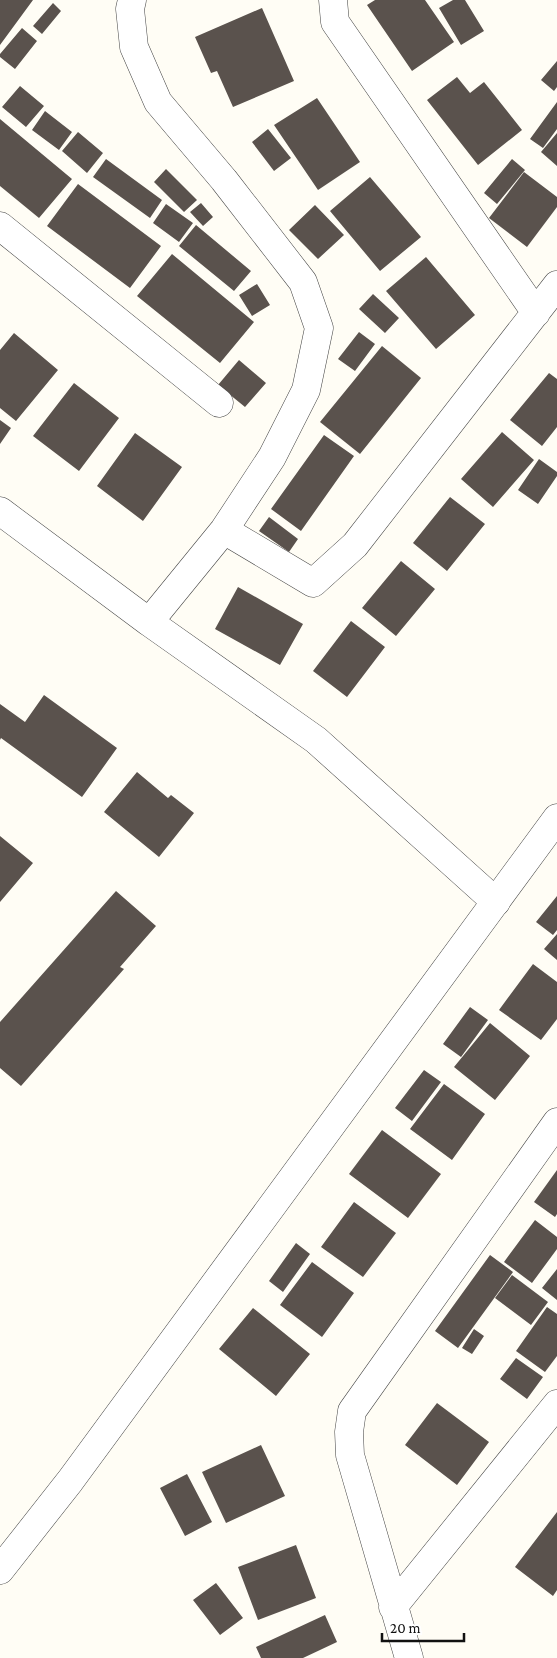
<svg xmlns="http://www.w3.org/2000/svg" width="557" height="1658" font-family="'Crimson Pro',serif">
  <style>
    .building { fill: #5a524d }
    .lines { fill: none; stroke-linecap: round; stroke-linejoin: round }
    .minor-casing { stroke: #444; stroke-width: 29 }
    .tertiary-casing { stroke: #444; stroke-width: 29 }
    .minor { stroke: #fff; stroke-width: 28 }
    .tertiary { stroke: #fff; stroke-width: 28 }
  </style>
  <rect width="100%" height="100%" fill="#fffdf5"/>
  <!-- building -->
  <path class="building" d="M0,0h33l-33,45z
    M375,0h50l29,42 -42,29 -45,-66z
    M453,0h12l19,31 -23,14 -22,-37z
    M53,3l8,8 -19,23 -9,-8z
    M262,8l32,73 -61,26 -16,-36 -6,2 -16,-36z
    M22,28l15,13 -22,28 -15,-12v-3z
    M557,61v26l-3,4 -13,-11z
    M457,77l13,16 14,-11 38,48 -44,35 -51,-65z
    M20,86l24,20 -18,21 -24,-20z
    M317,98l43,64 -42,28 -44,-65z
    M557,102v27l-14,19 -13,-9z
    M45,111l27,21 -13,18 -27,-20z
    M0,119l72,60 -33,39 -39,-32z
    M268,129l23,29 -17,13 -22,-29z
    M78,132l25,21 -16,20 -25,-22z
    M557,133v33l-16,-14z
    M106,159l56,41 -12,18 -57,-41z
    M512,159l13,11 -28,34 -13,-11z
    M166,169l31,31 -13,12 -30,-30z
    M524,172l33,25v10l-30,40 -38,-29z
    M370,177l51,60 -41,34 -50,-60z
    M78,184l83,62 -31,42 -83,-62z
    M201,203l12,14 -10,9 -13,-14z
    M166,204l27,19 -14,19 -26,-19z
    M315,205l29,30 -26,24 -29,-29z
    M196,225l55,46 -17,20 -55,-45z
    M172,254l82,68 -34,41 -83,-67z
    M426,257l49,58 -39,34 -50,-58z
    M257,284l13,21 -18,11 -13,-21z
    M373,294l26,24 -14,15 -26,-24z
    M359,332l16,12 -20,27 -17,-12z
    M14,333l44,37 -42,51 -16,-13v-58z
    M382,346l39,32 -61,76 -40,-32z
    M239,360l27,23 -21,24 -27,-22z
    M549,373l8,6v48l-15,19 -32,-26z
    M74,383l45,35 -40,53 -46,-35z
    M0,420l11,8 -11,16z
    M502,432l32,28 -41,47 -32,-28z
    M135,433l47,34 -39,54 -46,-35z
    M324,435l30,21 -53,75 -30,-22z
    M539,459l18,13v4l-19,28 -20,-14z
    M450,497l35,27 -38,47 -34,-28z
    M269,517l29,22 -9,13 -30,-21z
    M401,561l34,28 -39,47 -34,-28z
    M238,587l65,37 -23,41 -65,-36z
    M351,621l34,26 -38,50 -34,-26z
    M44,695l73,53 -35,49 -81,-59 -1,2v-36l25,18z
    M137,772l31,26 3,-3 23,18 -35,44 -55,-45z
    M0,836l33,27 -33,39z
    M116,891l40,35 -36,41 4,2 -103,117 -21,-18v-46z
    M557,896v34l-4,5 -17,-13z
    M557,934v26l-13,-11z
    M533,964l24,18v37l-16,21 -42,-30z
    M470,1007l18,13 -27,37 -18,-13z
    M490,1023l40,33 -35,44 -41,-33z
    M424,1070l17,12 -29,39 -17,-13z
    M444,1084l41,30 -33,46 -42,-31z
    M382,1130l59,44 -33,44 -59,-44z
    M557,1170v44l-2,3 -21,-15z
    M354,1202l42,31 -33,44 -42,-30z
    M535,1220l22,17v12l-25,34 -28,-21z
    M296,1243l14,11 -27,38 -14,-11z
    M490,1255l23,17 -55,76 -23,-17z
    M312,1262l42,31 -32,44 -42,-32z
    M557,1269v31l-15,-12z
    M512,1275l36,27 -17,23 -36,-27z
    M547,1307l10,7v42l-12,16 -29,-21z
    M253,1308l57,46 -34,42 -57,-47z
    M474,1329l10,7 -12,18 -10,-6z
    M516,1358l27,19 -16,22 -27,-20z
    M437,1403l52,39 -32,43 -52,-40z
    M261,1445l24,51 -59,27 -24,-51z
    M187,1474l25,48 -27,14 -25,-48z
    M557,1512v78l-4,6 -38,-29z
    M296,1545l20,53 -58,22 -20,-53z
    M216,1583l27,35 -23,17 -27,-35z
    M325,1615l12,27 -34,16h-42l-5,-11z"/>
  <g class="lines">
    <defs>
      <path id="minor" d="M132,0l-2,9 4,38 24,55 66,78 79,102 16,46 -13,62 -34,67 -48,73 -75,92
        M333,0l2,22 201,291
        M0,226l219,177
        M0,511l149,111 167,118 180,162
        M224,530l89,53 42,-38 202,-260
        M393,1607l164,-203
        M409,1658l-59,-203 -1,-23 3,-21 205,-289"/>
      <path id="tertiary" d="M0,1570l70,-89 487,-663"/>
    </defs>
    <!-- minor casing -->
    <use href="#minor" class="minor-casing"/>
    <!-- tertiary casing -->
    <use href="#tertiary" class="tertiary-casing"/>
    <!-- minor -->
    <use href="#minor" class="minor"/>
    <!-- tertiary -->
    <use href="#tertiary" class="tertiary"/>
  </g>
  <!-- scale -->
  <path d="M382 1633v8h82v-8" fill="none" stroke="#111111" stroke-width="2.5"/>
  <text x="390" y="1633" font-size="15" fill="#111111" stroke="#ffffff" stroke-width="4" paint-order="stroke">20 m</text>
</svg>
